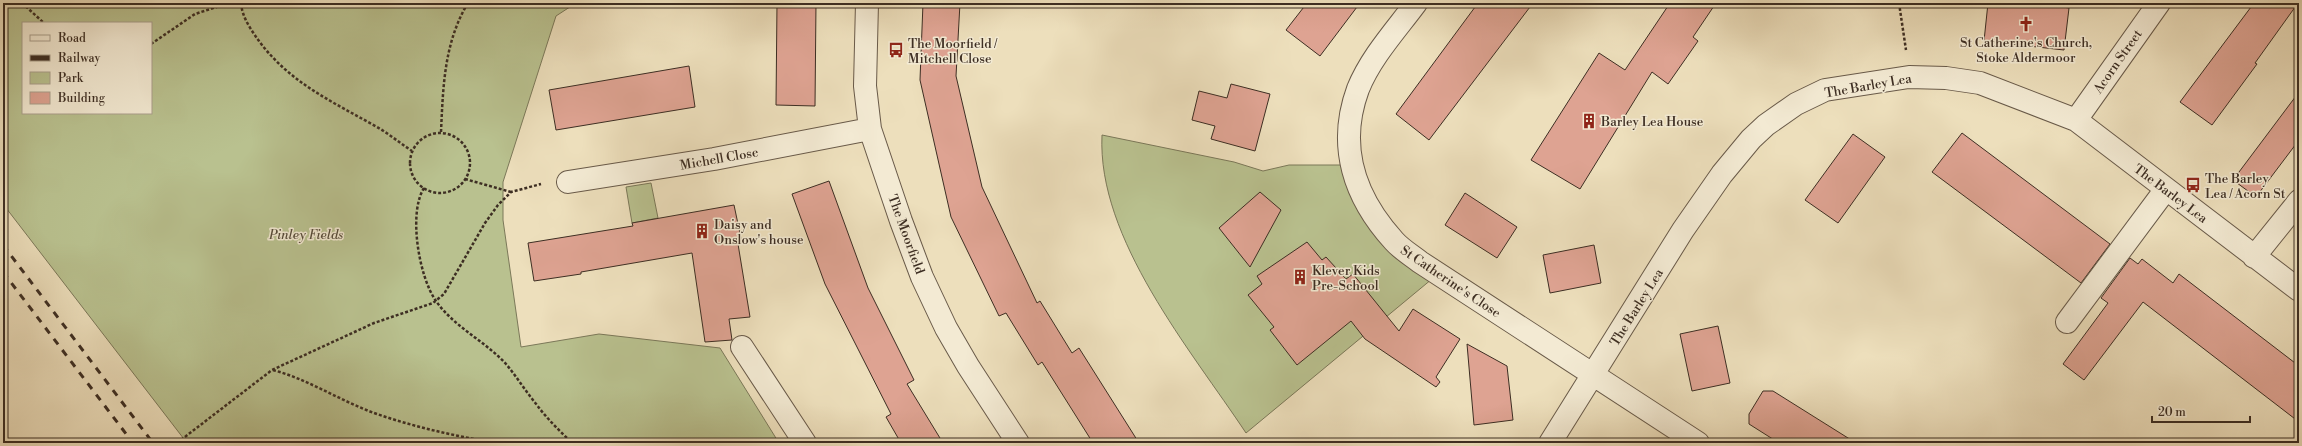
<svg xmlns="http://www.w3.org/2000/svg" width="2302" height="446" font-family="'Libre Bodoni',serif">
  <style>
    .green { fill: #b9c18f; stroke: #7b7859; fill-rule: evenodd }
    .building { fill: #dea392; stroke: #3d2e23 }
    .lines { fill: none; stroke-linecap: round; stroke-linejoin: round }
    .minor-casing { stroke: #695a49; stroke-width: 24 }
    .path { stroke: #3d2e23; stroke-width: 2.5; stroke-dasharray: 3 2; stroke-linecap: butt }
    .minor { stroke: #f3ead3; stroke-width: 22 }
    .rail { stroke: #3d2e23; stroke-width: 3; stroke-dasharray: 7 7; stroke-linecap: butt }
    .labels { text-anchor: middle; stroke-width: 3; stroke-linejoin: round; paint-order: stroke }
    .poi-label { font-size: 13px; fill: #3d2e23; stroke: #f3ead3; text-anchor: start }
    .street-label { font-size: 13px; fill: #3d2e23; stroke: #f3ead3 }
    .park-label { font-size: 13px; font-style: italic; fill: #564b39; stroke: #f3ead3 }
  </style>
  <rect width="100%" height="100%" fill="#eddfbc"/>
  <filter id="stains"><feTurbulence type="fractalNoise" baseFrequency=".005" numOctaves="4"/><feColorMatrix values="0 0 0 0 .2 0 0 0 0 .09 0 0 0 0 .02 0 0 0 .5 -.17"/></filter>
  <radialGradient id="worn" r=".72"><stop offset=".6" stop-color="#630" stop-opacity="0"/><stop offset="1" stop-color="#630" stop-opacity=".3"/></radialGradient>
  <!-- green -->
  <path class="green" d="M3,3h573l-20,13 -53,166v38l18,127 78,-13 121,14 59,95h-592l-184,-239zM23,23h128v90h-128z
    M1102,135l132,27 29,9 26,-6h63l6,21 80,88 -192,159c-55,-83 -149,-194 -144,-298z
    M651,183l7,35 -26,5 -6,-36z"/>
  <!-- building -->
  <path class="building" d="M777,3h39l-1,103 -39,-1z
    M923,3h37l-4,73 26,111 55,116 3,-2 32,52 7,-5 60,95h-46l-51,-81 -4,3 -32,-52 -7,3 -48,-99 -31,-137z
    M1307,3h53l-40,53 -34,-26z
    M1478,3h55l-104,137 -33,-26z
    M1670,3h46l-23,34 5,4 -30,43 -16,-12 -72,117 -49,-29 68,-107 26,17z
    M1988,3h61v2l20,3 -5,42 -80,-9z
    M2254,3h44l-43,60 2,1 -45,61 -32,-23z
    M689,66l6,41 -139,23 -7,-40z
    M1231,84l39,10 -15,57 -44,-12 4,-13 -23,-6 7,-29 28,7z
    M2299,92v48l-43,57 -23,-17z
    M1962,133l148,111 -29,39 -149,-111z
    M1853,134l32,23 -47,66 -33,-23z
    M829,181l39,107 46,92 -7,4 36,59h-42l-15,-26 5,-3 -66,-130 -33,-90z
    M1260,192l21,18 -31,57 -31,-39z
    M1465,193l52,34 -20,31 -52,-33z
    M734,205l8,38 -4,1 12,73 -21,2 3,21 -27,2 -13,-89 -111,19v2l-47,7 -6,-38 105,-17 -1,-3z
    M1307,242l15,18 4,-3 20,22 7,-5 46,57 14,-22 47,30 -24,38 4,5 -4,5 -71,-48 -14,-18 -54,44 -27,-35 4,-3 -26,-32 14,-11 -5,-8z
    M1594,245l7,38 -51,10 -7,-38z
    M2130,258l8,6 4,-5 31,24 6,-9 120,92v56l-156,-120 -59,78 -21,-16 45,-61 -7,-5z
    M1718,326l12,57 -38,8 -12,-57z
    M1467,344l40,22 6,54 -39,5z
    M1763,391h10l83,52h-77l-30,-19v-10z"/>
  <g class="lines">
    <defs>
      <path id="minor" d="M867,3l-2,83 5,43 31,92 21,56 24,51 22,38 50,77
        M1416,3c-20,27 -45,54 -58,86 -21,57 -4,108 36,152 7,8 17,14 26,21l278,181
        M2076,120l83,-117
        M568,182l146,-23 156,-30
        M2254,257l45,-56
        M2067,322l99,-133
        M742,347l63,96
        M1550,443l133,-213 39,-56 29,-35 15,-14 30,-21 29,-14 84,-13 37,1 34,5 96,37 223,170"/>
    </defs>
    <!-- minor casing -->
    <use href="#minor" class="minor-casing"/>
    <!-- path -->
    <path class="path" d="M22,3l22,20
      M241,3c1,14 10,27 18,38 31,42 74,61 118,86 12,7 23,16 35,24
      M1899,3l7,47
      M151,44l44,-30 34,-11
      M441,132c2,-44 3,-90 27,-129
      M410 163a30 30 0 1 1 60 0a30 30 0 1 1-60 0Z
      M465,179l46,13
      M424,188c-16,25 -5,89 12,113 18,26 49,40 70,63 11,13 20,28 31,41 10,14 23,26 35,38
      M273,370c34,9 66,30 101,43 40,14 81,23 122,30
      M177,443l95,-73 102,-47 59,-20 11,-9 41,-71 13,-18 13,-13 30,-8"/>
    <!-- minor -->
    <use href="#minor" class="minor"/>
    <!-- rail -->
    <path class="rail" d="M3,245l150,198
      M3,272l130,171"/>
  </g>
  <!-- icons -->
  <defs>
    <symbol id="church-bare" viewBox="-9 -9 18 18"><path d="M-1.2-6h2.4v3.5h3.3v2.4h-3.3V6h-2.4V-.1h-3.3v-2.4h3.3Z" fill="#8f2418" stroke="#f3ead3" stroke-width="2.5" paint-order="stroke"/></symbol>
    <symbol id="bus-bare" viewBox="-9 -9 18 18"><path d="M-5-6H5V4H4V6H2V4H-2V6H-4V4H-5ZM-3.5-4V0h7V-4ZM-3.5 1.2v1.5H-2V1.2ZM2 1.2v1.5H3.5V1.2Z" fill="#8f2418" stroke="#f3ead3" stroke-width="2.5" paint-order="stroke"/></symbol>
    <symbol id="building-bare" viewBox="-9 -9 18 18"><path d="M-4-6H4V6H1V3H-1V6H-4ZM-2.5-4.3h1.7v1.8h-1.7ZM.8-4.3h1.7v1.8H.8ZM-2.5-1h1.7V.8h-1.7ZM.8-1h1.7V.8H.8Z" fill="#8f2418" stroke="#f3ead3" stroke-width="2.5" paint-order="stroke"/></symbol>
  </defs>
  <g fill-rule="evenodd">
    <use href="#church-bare" x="2015" y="13" width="22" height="22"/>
    <use href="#bus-bare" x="885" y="39" width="22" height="22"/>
    <use href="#building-bare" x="1578" y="110" width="22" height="22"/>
    <use href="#bus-bare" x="2182" y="174" width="22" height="22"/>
    <use href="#building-bare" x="691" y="220" width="22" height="22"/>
    <use href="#building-bare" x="1289" y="266" width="22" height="22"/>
  </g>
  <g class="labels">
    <!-- poi labels -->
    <g class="poi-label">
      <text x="2026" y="47" text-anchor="middle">St Catherine's Church,<tspan x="2026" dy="15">Stoke Aldermoor</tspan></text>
      <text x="908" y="48">The Moorfield /<tspan x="908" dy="15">Mitchell Close</tspan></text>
      <text x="1601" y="126">Barley Lea House</text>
      <text x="2205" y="183">The Barley<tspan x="2205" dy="15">Lea / Acorn St</tspan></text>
      <text x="714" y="229">Daisy and<tspan x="714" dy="15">Onslow's house</tspan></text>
      <text x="1312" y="275">Klever Kids<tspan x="1312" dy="15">Pre-School</tspan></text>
    </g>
    <!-- street labels -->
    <g class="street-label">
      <text transform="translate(2117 61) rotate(-55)" y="5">Acorn Street</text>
      <text transform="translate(1868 85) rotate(-10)" y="5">The Barley Lea</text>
      <text transform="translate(719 158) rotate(-10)" y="5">Michell Close</text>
      <text transform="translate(2171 193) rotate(37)" y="5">The Barley Lea</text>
      <text transform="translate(907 234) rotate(70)" y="5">The Moorfield</text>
      <text transform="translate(1451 281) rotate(34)" y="5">St Catherine's Close</text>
      <text transform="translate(1636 307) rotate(-58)" y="5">The Barley Lea</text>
    </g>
    <!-- park labels -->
    <g class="park-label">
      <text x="306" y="239">Pinley Fields</text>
    </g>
  </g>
  <!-- margin -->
  <rect width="2302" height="446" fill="none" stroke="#eddfbc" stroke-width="16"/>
  <rect x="4" y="4" width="2294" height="438" fill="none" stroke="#3d2e23" stroke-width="2"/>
  <rect x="8" y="8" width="2286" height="430" fill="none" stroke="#3d2e23"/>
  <!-- legend -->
  <rect x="22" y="22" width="130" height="92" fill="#f3ead3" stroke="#aa9f8d"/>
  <rect x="30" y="35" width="20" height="6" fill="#f3ead3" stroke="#aa9f8d"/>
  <text x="58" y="42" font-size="12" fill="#3d2e23">Road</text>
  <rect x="30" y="55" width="20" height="6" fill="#3d2e23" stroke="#aa9f8d"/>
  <text x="58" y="62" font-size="12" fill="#3d2e23">Railway</text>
  <rect x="30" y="72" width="20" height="12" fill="#b9c18f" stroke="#aa9f8d"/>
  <text x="58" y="82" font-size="12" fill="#3d2e23">Park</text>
  <rect x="30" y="92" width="20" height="12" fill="#dea392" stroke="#aa9f8d"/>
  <text x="58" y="102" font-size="12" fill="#3d2e23">Building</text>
  <!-- scale -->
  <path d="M2152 416v6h98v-6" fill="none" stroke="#3d2e23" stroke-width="2"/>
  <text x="2158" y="416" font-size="12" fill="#3d2e23" stroke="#f3ead3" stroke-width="3" paint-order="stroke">20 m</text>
  <rect width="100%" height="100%" filter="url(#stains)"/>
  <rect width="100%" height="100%" fill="url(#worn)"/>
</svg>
